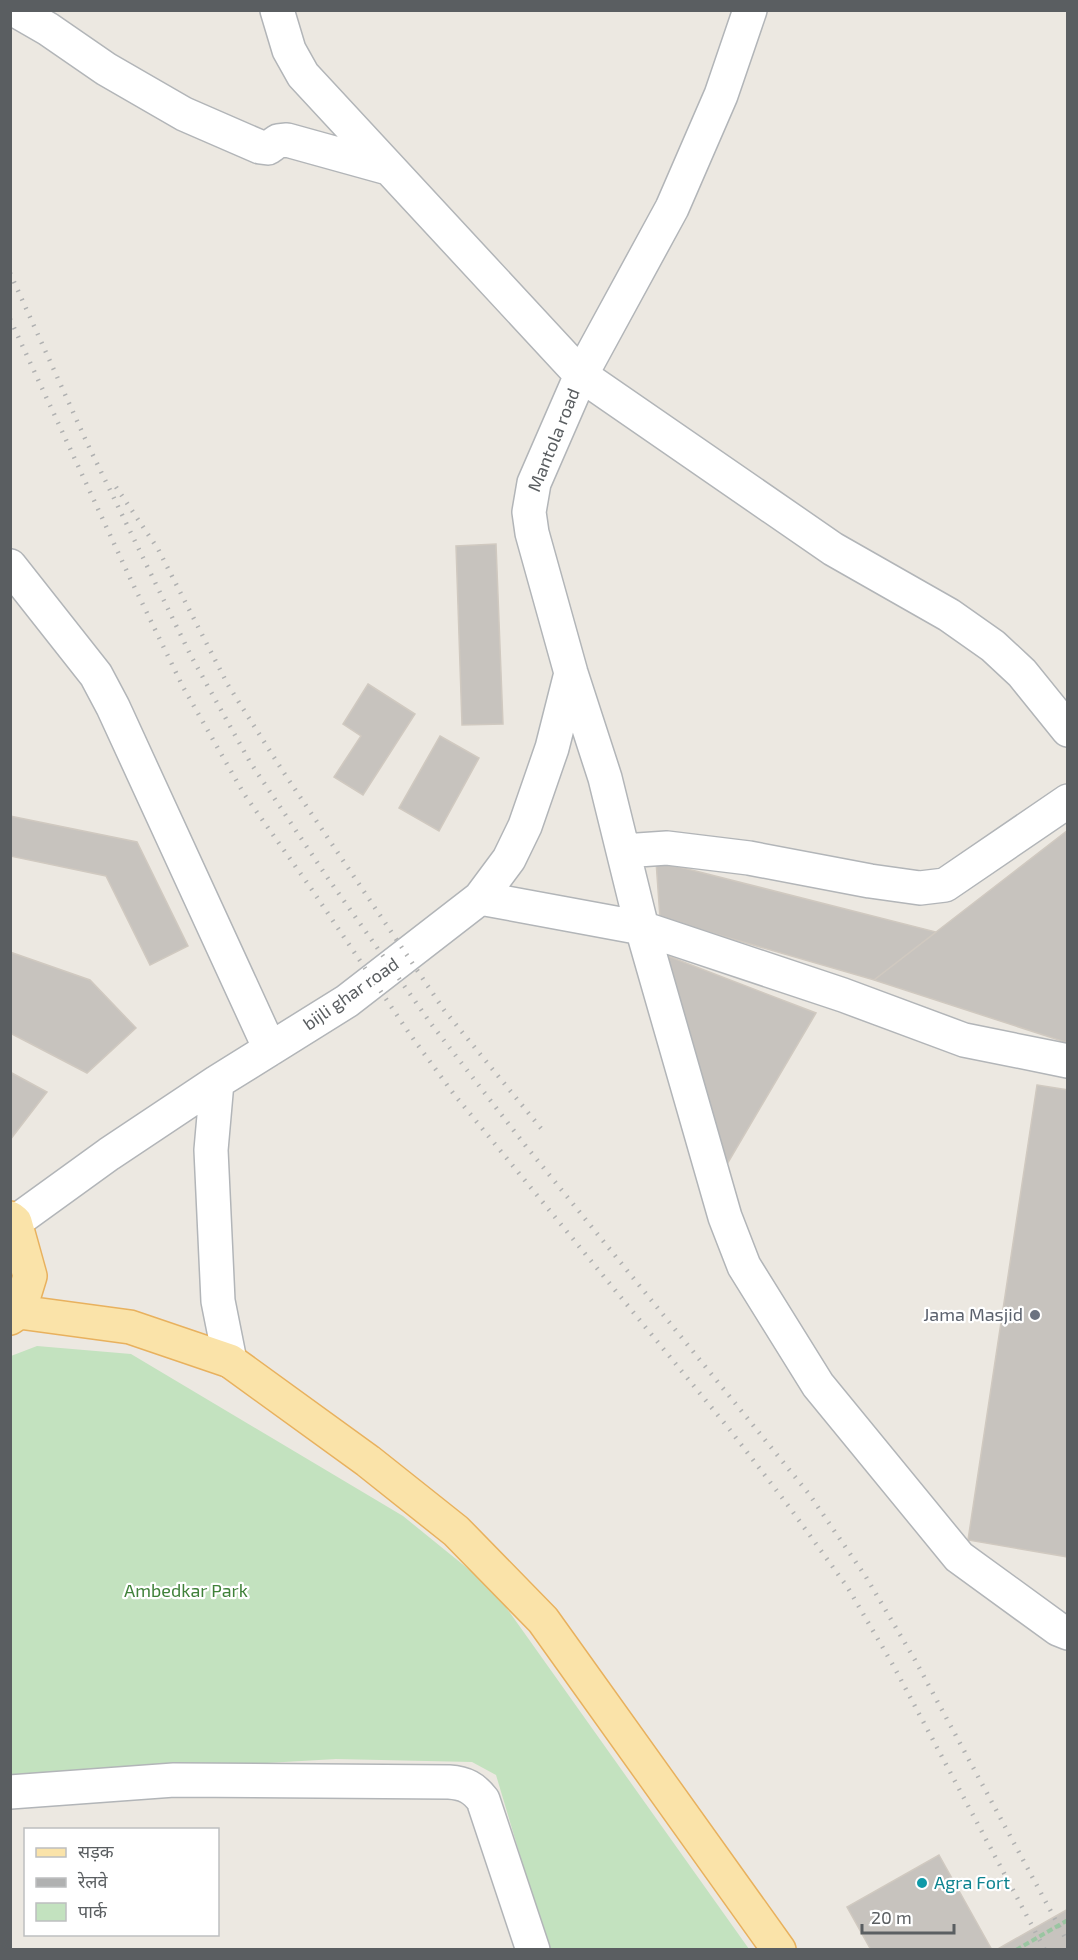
<svg xmlns="http://www.w3.org/2000/svg" width="1078" height="1960" font-family="'Exo 2','Noto Sans Devanagari',sans-serif">
  <style>
    .green { fill: #c3e2bf }
    .building { fill: #c7c3be; stroke: #d0c9c0; stroke-width: 1.5 }
    .lines { fill: none; stroke-linecap: round; stroke-linejoin: round }
    .minor-casing { stroke: #b2b5b8; stroke-width: 36 }
    .major-casing { stroke: #e8b15e; stroke-width: 36 }
    .minor { stroke: #fff; stroke-width: 33 }
    .major { stroke: #fae3a9; stroke-width: 33 }
    .rail { stroke: #b0b1b1; stroke-width: 4.5; stroke-dasharray: 1.5 8; stroke-linecap: butt }
    .path-bridge { stroke: #9ac5a1; stroke-width: 4; stroke-dasharray: 6 3; stroke-linecap: butt }
    .worship-dot { fill: #6b7280; stroke: #fff; stroke-width: 2 }
    .culture-dot { fill: #0f9aa8; stroke: #fff; stroke-width: 2 }
    .labels { text-anchor: middle; stroke-width: 4.5; stroke-linejoin: round; paint-order: stroke }
    .street-label { font-size: 18px; fill: #5a5e61; stroke: #fff }
    .worship-label { font-size: 18px; fill: #5b616d; stroke: #fff; text-anchor: end }
    .park-label { font-size: 18px; fill: #3f8139; stroke: #fff }
    .culture-label { font-size: 18px; fill: #0d838f; stroke: #fff; text-anchor: start }
  </style>
  <rect width="100%" height="100%" fill="#ece8e1"/>
  <!-- green -->
  <path class="green" d="M37,1346l94,8 272,162 90,73 256,360h-201l-52,-174 -24,-13 -136,-3 -325,19v-422z"/>
  <!-- building -->
  <path class="building" d="M496,544l7,180 -41,1 -6,-179z
    M368,684l47,30 -52,81 -29,-18 27,-41 -18,-12z
    M440,736l39,22 -40,73 -40,-23z
    M10,816l127,26 51,104 -38,19 -44,-89 -96,-20z
    M1068,830v213l-194,-63 62,-48z
    M656,861l280,71 -62,48 -214,-62z
    M10,952l80,28 46,48 -49,45 -77,-40z
    M660,953l156,60 -93,158z
    M10,1072l37,20 -37,48z
    M1037,1085l31,5v467l-100,-17z
    M939,1855l53,95h-121l-24,-43z
    M1068,1909v41h-72z"/>
  <g class="lines">
    <defs>
      <path id="minor" d="M15,10l33,19 58,40 78,45 76,33 8,1 10,-7 9,-1 101,28
        M277,10l12,40 14,25 278,300 252,174 116,66 44,31 29,27 46,57
        M750,10l-29,85 -49,113 -91,167 -47,108 -5,29 3,21 39,140 34,105 37,150 83,289 19,49 74,119 141,172 99,72 10,4
        M10,566l86,109 17,32 157,342
        M623,851l44,-3 82,10 121,23 50,7 25,-3 123,-84
        M480,898l162,30 201,67 121,45 104,21
        M217,1082l-6,68 7,151 12,60
        M15,1222l94,-68 108,-72 130,-81 133,-103 29,-39 16,-33 27,-78 19,-75
        M10,1792l164,-12 275,2c16,1 25,6 34,18l50,150"/>
      <path id="major" d="M10,1218l5,4 15,54 -11,36 -9,6
        M19,1312l111,15 100,34 138,100 88,70 87,89 236,330"/>
    </defs>
    <!-- minor casing -->
    <use href="#minor" class="minor-casing"/>
    <!-- major casing -->
    <use href="#major" class="major-casing"/>
    <!-- minor -->
    <use href="#minor" class="minor"/>
    <!-- major -->
    <use href="#major" class="major"/>
    <!-- rail -->
    <path class="rail" d="M10,273l78,172 103,211 59,106 77,115 105,148 93,120 284,349 57,83 49,83 153,283
      M10,319l120,259 53,109 61,107 64,90 101,149 44,60 277,337 60,78 58,80 45,77 152,285
      M116,487l42,62 70,136 56,88 160,237 100,122"/>
    <!-- path-bridge -->
    <path class="path-bridge" d="M1016,1950l52,-30"/>
  </g>
  <!-- markers -->
  <circle class="worship-dot" cx="1035" cy="1315" r="6"/>
  <circle class="culture-dot" cx="922" cy="1883" r="6"/>
  <g class="labels">
    <!-- street labels -->
    <g class="street-label">
      <text transform="translate(554 440) rotate(-68)" y="6">Mantola road</text>
      <text transform="translate(351 994) rotate(-35)" y="6">bijli ghar road</text>
    </g>
    <!-- worship labels -->
    <g class="worship-label">
      <text x="1023" y="1321">Jama Masjid</text>
    </g>
    <!-- park labels -->
    <g class="park-label">
      <text x="186" y="1597">Ambedkar Park</text>
    </g>
    <!-- culture labels -->
    <g class="culture-label">
      <text x="934" y="1889">Agra Fort</text>
    </g>
  </g>
  <!-- border -->
  <rect width="1078" height="1960" fill="none" stroke="#5a5e61" stroke-width="24"/>
  <!-- legend -->
  <rect x="24" y="1828" width="195" height="108" fill="#ffffff" stroke="#bdbfc0" stroke-width="1.5"/>
  <rect x="36" y="1848" width="30" height="9" fill="#fae3a9" stroke="#bdbfc0" stroke-width="1.5"/>
  <text x="78" y="1858" font-size="18" fill="#5a5e61">सड़क</text>
  <rect x="36" y="1878" width="30" height="9" fill="#b0b1b1" stroke="#bdbfc0" stroke-width="1.5"/>
  <text x="78" y="1888" font-size="18" fill="#5a5e61">रेलवे</text>
  <rect x="36" y="1903" width="30" height="18" fill="#c3e2bf" stroke="#bdbfc0" stroke-width="1.5"/>
  <text x="78" y="1918" font-size="18" fill="#5a5e61">पार्क</text>
  <!-- scale -->
  <path d="M862 1924v9h92v-9" fill="none" stroke="#5a5e61" stroke-width="3"/>
  <text x="871" y="1924" font-size="18" fill="#5a5e61" stroke="#ffffff" stroke-width="4.5" paint-order="stroke">20 m</text>
</svg>
